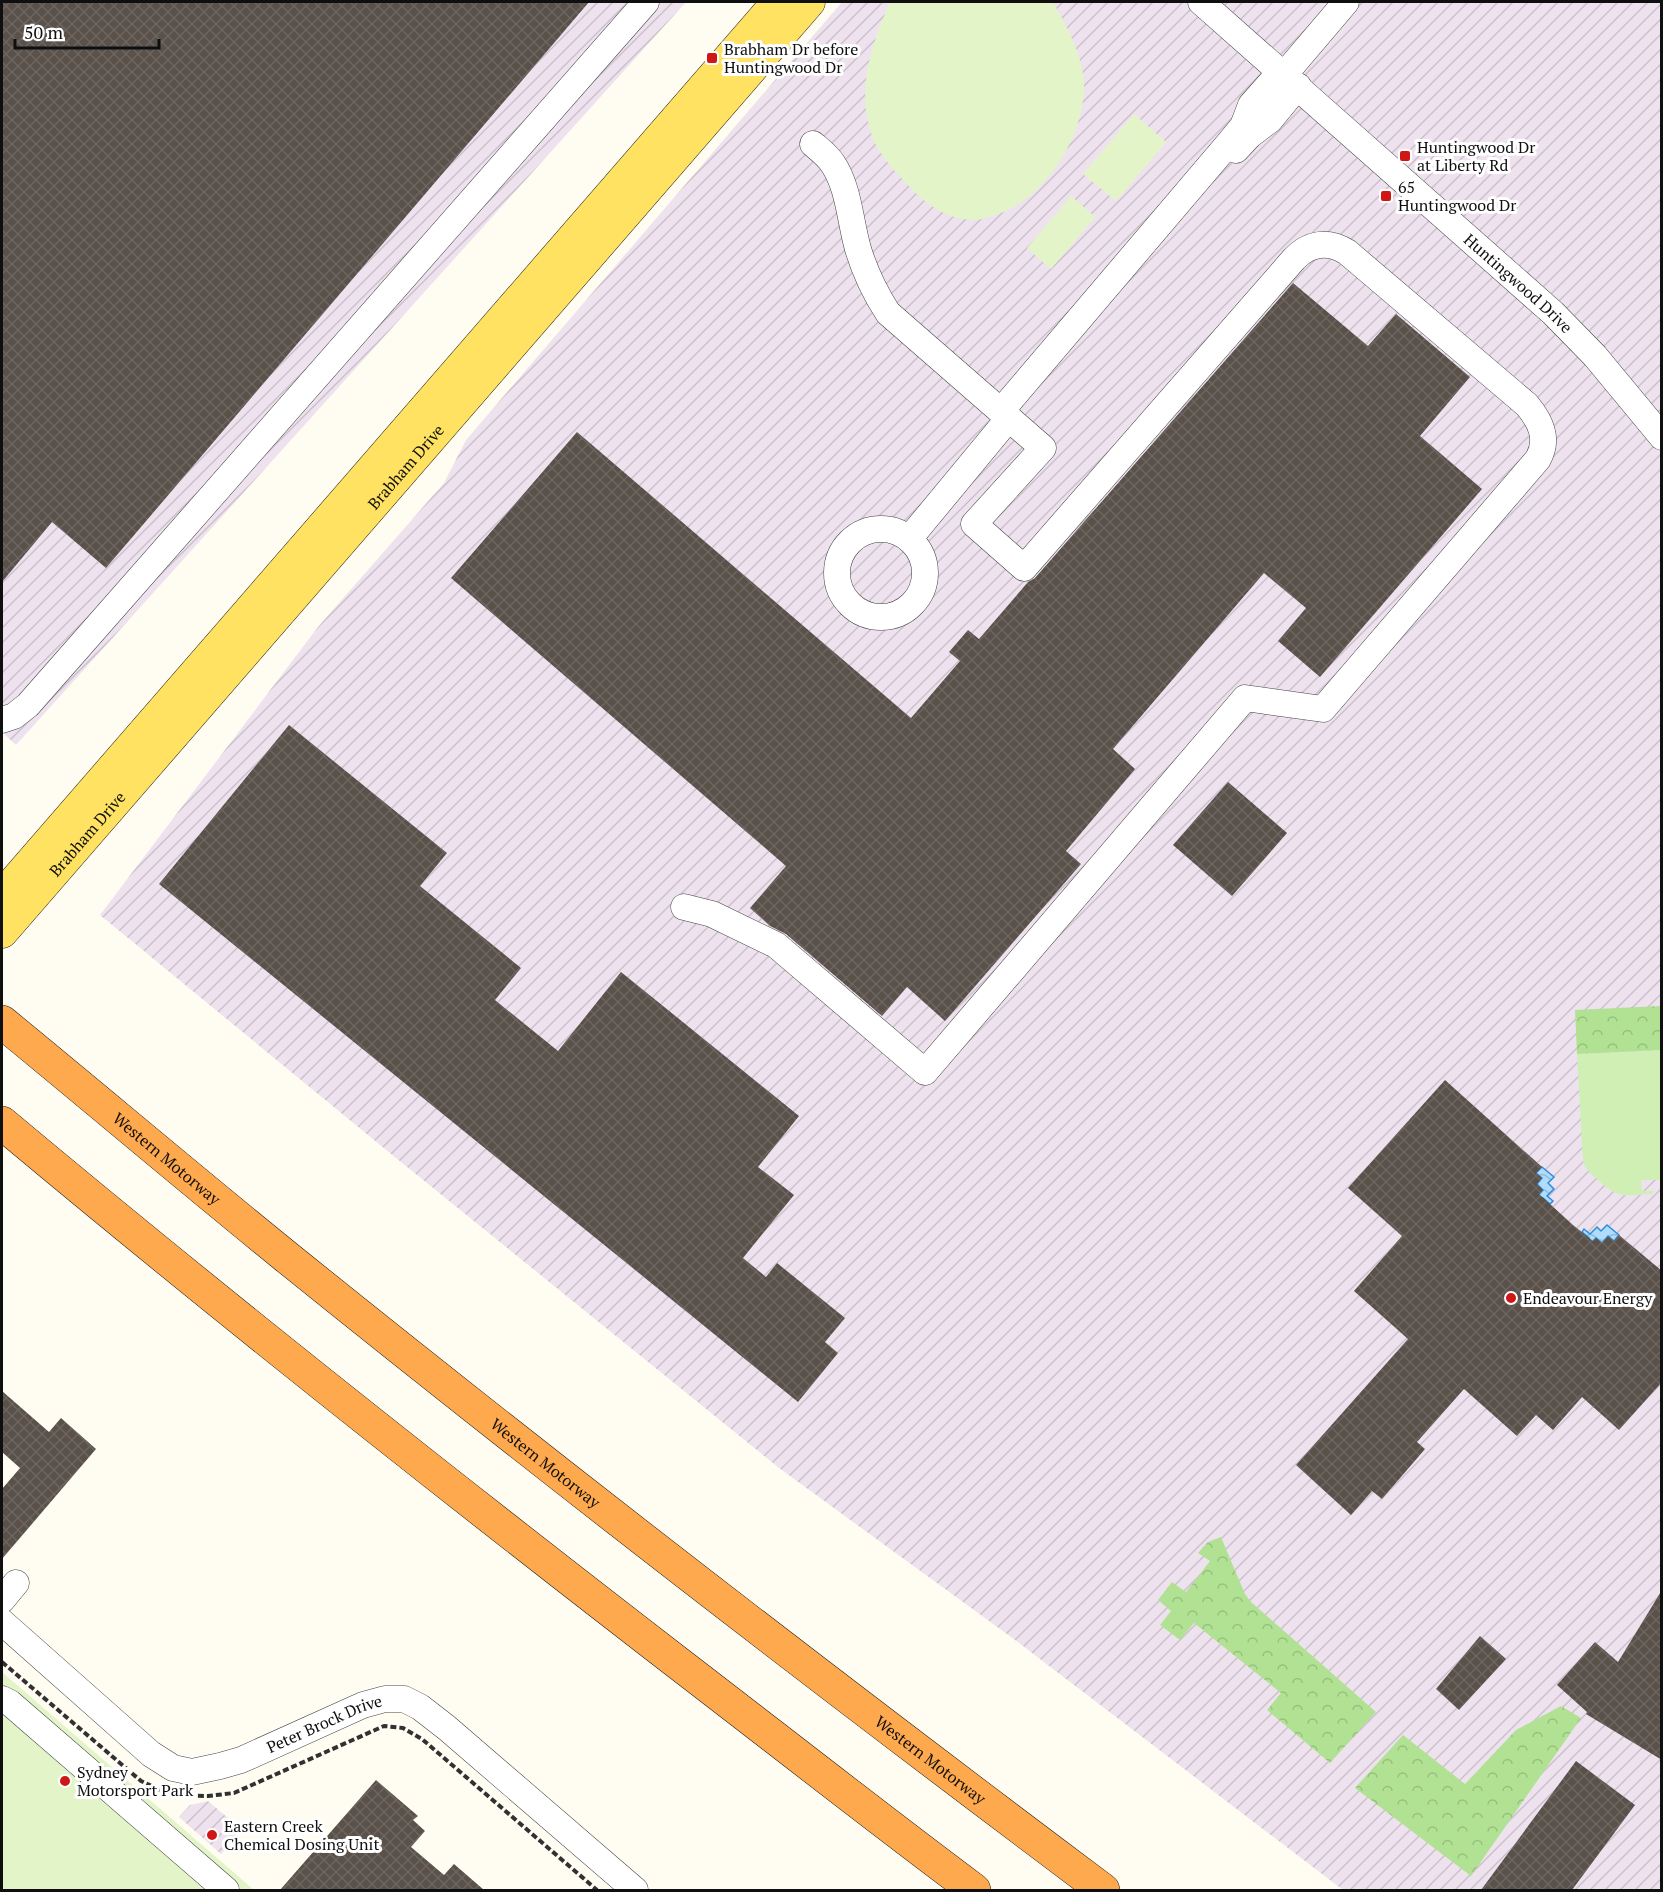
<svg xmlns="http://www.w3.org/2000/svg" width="1663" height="1892" font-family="'PT Serif',serif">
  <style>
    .industrial { fill: url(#industrial-furrows) }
    .green { fill: #d0efb5 }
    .forest { fill: url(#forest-crowns) }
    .pitch { fill: #e3f5c8 }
    .water { fill: url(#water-waves); stroke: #2d8ddc; stroke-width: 1.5 }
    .building { fill: url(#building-cross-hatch) }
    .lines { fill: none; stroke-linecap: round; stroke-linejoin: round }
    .minor-casing { stroke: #424242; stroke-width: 27 }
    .major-casing { stroke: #202020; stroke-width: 33 }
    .highway-casing { stroke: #202020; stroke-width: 34 }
    .path { stroke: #313131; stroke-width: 4; stroke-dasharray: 6 3; stroke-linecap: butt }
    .minor { stroke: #fff; stroke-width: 26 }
    .major { stroke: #ffe261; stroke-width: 32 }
    .highway { stroke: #ffa94f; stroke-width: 33 }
    .poi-dot { fill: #cf1816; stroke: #fff; stroke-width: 2 }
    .labels { text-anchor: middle; stroke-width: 6; stroke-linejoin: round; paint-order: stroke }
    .poi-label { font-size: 16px; fill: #0f0f0f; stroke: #fff; text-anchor: start }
    .street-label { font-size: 16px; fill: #0f0f0f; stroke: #fff }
  </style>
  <defs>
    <pattern id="industrial-furrows" width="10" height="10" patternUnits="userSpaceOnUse" patternTransform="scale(1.5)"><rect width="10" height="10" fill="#eee2ee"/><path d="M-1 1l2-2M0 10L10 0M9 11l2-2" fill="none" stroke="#cbc1cb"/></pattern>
    <pattern id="forest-crowns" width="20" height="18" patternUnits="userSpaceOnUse" patternTransform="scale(1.5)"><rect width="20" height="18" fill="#b1e192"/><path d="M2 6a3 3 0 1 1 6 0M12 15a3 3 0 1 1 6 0" fill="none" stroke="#97c07d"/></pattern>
    <pattern id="water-waves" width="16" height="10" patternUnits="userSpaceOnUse" patternTransform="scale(1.5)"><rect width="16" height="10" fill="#afdbfd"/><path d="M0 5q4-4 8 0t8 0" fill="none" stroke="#95bbd8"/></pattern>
    <pattern id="building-cross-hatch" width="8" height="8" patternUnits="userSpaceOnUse" patternTransform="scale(1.5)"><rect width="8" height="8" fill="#59514a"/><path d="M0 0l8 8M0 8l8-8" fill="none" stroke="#6c6560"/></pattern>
  </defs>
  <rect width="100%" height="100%" fill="#fffdf1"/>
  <!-- industrial -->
  <path class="industrial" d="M2,2h684l-670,743 -14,-13z
    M842,2h819v1888h-318l-332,-253 -232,-169 -383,-310 -296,-243 218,-288 126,-144 22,-43z
    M208,1801l34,29 -21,24 -42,-37 11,-12z"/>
  <!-- green -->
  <path class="green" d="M1661,1050v130h-20l1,11h11v3c-27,1 -34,6 -55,-14 -7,-6 -12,-10 -15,-19l-6,-107z"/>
  <!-- forest -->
  <path class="forest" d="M1661,1006v44l-84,4 -2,-44z
    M1221,1537l24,57 6,8 125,110 -46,51 -63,-53 14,-17 -87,-70 -14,17 -20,-15 11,-14 -13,-11 14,-18 14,10 24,-31 -12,-8 10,-11z
    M1561,1706l20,12 -110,158 -116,-88 48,-53 62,49 51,-54z"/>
  <!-- pitch -->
  <path class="pitch" d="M890,2h163c13,23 29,52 31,80 2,53 -40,120 -92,134 -6,2 -12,4 -18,4 -24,0 -47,-14 -63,-32 -13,-13 -32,-33 -38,-50 -18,-48 -2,-92 17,-136z
    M1134,114l32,28 -50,59 -33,-27z
    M1071,196l24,21 -44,52 -24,-21z
    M2,1672l252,218h-252z"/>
  <!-- water -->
  <path class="water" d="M1542,1167l12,10 -6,6 6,6 -7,7 6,5 -3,3 -7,-6 -6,-1 6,-7 -6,-6 5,-6 -6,-5z
    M1607,1225l12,10 -5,6 -6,-5 -6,7 -6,-5 -6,6 -1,-6 -7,-6 2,-3 6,5 7,-7 4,4z"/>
  <!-- building -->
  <path class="building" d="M2,2h587l-483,566 -54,-46 -50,60z
    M1293,283l75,63 28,-32 74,63 -50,59 62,53 -162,188 -42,-36 28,-33 -42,-35 -151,176 22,20 -69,82 15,13 -136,157 -38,-34 -25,29 -96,-82 -16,-8 -20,-18 36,-42 -335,-288 126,-146 334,286 49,-57 -11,-9 19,-22 11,9 49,-57 7,-4z
    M289,725l158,128 -27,33 101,82 -26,32 63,51 63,-79 178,144 -41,51 36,28 -51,63 23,19 11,-14 68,55 -20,24 13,11 -40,49 -639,-518z
    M1228,782l59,51 -55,63 -59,-51z
    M1445,1080l97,87 -6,6 6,5 -5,6 6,6 -4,4 34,31 20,16 3,-3 6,5 6,-7 6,5 5,-6 43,36v111l-43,48 -37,-33 -29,33 -17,-15 -19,21 -53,-47 -47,53 8,7 -43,50 -10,-8 -21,24 -55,-50 112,-126 -54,-48 48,-55 -54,-48z
    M2,1391l47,41 12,-14 35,31 -94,110v-70l18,-21 -18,-16z
    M1662,1590v170l-76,-46 1,-2 -30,-27 38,-43 23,20z
    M1480,1636l26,23 -47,51 -23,-21z
    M1576,1761l59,44 -63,85h-91z
    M376,1780l42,36 -5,4 12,11 -14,16 33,28 10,-11 30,26h-204z"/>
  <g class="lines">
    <defs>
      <g id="minor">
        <path id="s1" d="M1201,2l352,311 42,43 67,81"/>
        <path d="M1284,75l62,-73"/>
        <path d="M1236,150l14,-15 20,-15 28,-34"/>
        <path d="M1001,411l228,-268 14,-17 8,-21 30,-34"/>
        <circle cx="881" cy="573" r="44"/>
        <path d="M909,539l100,-121"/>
        <path d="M2,720l12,-4 14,-11 618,-703"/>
        <path d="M684,907l28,7 64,31 149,127 320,-374 78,11 215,-250c11,-20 3,-37 -11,-54l-180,-153c-19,-12 -38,-9 -53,7l-270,309 -50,-44 69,-76 -155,-135c-13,-20 -23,-41 -30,-64 -8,-28 -9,-61 -25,-85 -5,-8 -13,-14 -20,-20"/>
        <path d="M2,1600l14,-17"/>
        <path id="s2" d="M2,1622l149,132 22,14 19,4 28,-6 21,-6 122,-55 22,-6h19l16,8 27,21 188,162"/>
        <path d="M2,1699l8,4 216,187"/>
      </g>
      <g id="major">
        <path d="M2,896l776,-894"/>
        <path id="s3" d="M2,932l807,-930"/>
      </g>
      <g id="highway">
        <path id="s4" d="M2,1022c94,77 187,156 282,233 269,217 543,428 819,635"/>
        <path d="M2,1123c221,185 448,364 676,540 99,76 197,153 296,227"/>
      </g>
    </defs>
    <!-- minor casing -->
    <use href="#minor" class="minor-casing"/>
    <!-- major casing -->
    <use href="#major" class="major-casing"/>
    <!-- highway casing -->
    <use href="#highway" class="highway-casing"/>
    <!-- path -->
    <path class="path" d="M2,1662l139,119 30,14 37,1 26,-3 150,-67 19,2 19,11 175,151"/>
    <!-- minor -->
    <use href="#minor" class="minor"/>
    <!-- major -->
    <use href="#major" class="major"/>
    <!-- highway -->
    <use href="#highway" class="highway"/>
  </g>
  <!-- markers -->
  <g class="poi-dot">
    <rect x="706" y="52" width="12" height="12" rx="3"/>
    <rect x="1399" y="150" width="12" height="12" rx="3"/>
    <rect x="1380" y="190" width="12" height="12" rx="3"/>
    <circle cx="1511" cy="1298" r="6"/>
    <circle cx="65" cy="1781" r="6"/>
    <circle cx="212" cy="1835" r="6"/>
  </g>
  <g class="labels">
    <!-- poi labels -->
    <g class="poi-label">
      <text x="724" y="55">Brabham Dr before<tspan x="724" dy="18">Huntingwood Dr</tspan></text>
      <text x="1417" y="153">Huntingwood Dr<tspan x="1417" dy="18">at Liberty Rd</tspan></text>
      <text x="1398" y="193">65<tspan x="1398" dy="18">Huntingwood Dr</tspan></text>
      <text x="1523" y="1304">Endeavour Energy</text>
      <text x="77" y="1778">Sydney<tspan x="77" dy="18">Motorsport Park</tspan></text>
      <text x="224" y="1832">Eastern Creek<tspan x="224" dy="18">Chemical Dosing Unit</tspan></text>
    </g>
    <!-- street labels -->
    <g class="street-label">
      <text dy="6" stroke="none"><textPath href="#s1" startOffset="424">Huntingwood Drive</textPath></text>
      <text dy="6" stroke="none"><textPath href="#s3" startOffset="616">Brabham Drive</textPath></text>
      <text dy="6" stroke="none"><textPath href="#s3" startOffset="130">Brabham Drive</textPath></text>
      <text dy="6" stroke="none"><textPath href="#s4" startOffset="214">Western Motorway</textPath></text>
      <text dy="6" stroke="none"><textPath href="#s4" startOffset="700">Western Motorway</textPath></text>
      <text dy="6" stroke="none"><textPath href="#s2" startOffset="386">Peter Brock Drive</textPath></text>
      <text dy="6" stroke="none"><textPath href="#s4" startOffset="1186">Western Motorway</textPath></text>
    </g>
  </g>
  <!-- border -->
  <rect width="1663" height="1892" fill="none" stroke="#0f0f0f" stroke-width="6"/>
  <!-- scale -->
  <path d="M15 39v9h144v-9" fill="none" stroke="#0f0f0f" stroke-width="3"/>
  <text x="24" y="39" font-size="18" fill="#0f0f0f" stroke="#ffffff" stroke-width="4.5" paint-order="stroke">50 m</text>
</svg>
